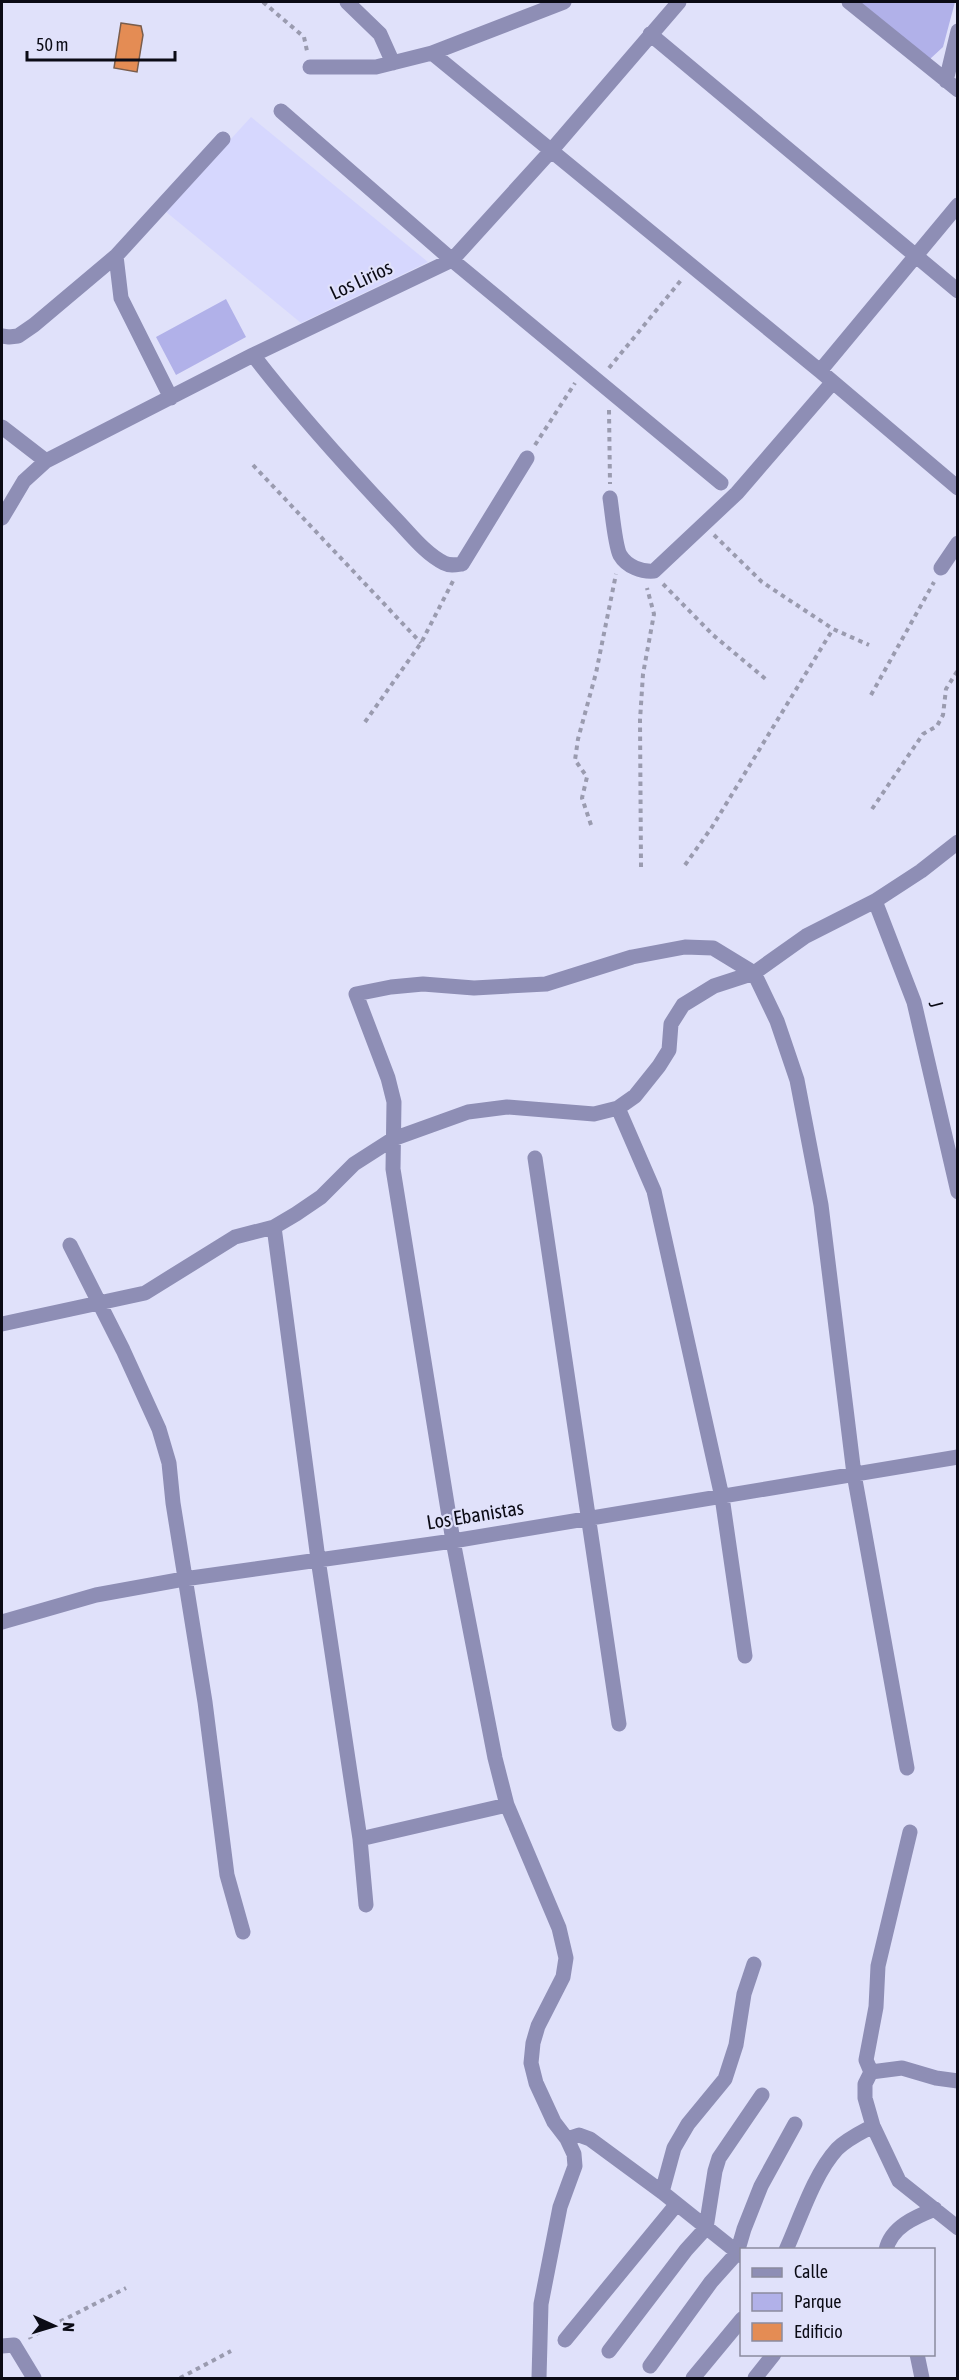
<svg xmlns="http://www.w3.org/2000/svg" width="959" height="2380" font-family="'Asap Condensed',sans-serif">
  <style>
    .built { fill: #d6d7fe }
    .green { fill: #b1b1e9 }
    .building { fill: #e48c54; stroke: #795d4d; stroke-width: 1.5 }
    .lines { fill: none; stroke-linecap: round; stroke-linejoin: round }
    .path { stroke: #9a9baf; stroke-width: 4; stroke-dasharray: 4.5 4.5; stroke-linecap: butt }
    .minor { stroke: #8e8eb5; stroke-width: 15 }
    .labels { text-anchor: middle; stroke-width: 4.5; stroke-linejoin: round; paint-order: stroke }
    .street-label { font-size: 20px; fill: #0b0b15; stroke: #e0e1fa }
  </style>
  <rect width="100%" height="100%" fill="#e0e1fa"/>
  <!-- built -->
  <path class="built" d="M251,117l177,145 -127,61 -136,-112z"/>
  <!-- green -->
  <path class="green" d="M860,2h95l-12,45 -13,12z
    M226,299l20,38 -70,38 -20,-38z"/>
  <!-- building -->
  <path class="building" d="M121,23l20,3 2,9 -6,37 -23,-4z"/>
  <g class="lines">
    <!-- path -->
    <path class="path" d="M263,2l41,35 3,14
      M609,368l73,-89
      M609,410l1,74
      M535,445l40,-62
      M253,465l168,178
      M714,535l48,47 71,47 36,16
      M663,584l50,51 55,46
      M871,695l63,-113
      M365,722l56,-79 32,-62
      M872,809l51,-75 14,-8 6,-11 3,-26 12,-19
      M591,825l-9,-27 5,-21 -12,-17 3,-21 18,-66 20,-99
      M685,865l27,-38 121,-198
      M641,867l-1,-147 3,-46 11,-60 -7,-26
      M28,2338l98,-50
      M180,2378l51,-27"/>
    <!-- minor -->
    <path class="minor" d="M347,2l33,32 13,29
      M849,2l109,88
      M650,34l308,257
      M432,53l388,318 138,117
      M310,67h66l56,-14 132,-51
      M946,81l12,-50
      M281,111l171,149 269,223
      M116,256l5,42 50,100
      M2,336l7,1 9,-1 16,-11 82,-69 107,-117
      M253,355c44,57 91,109 140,161 15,15 31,37 51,47 6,3 11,2 18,1l65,-106
      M820,371l138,-166
      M2,427l44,34
      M610,498c2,12 5,48 10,57 7,12 22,17 34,16l83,-78 95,-110
      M2,518l22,-37 22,-20 207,-106 199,-95 98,-108 129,-150
      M941,568l17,-25
      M875,901l39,101 44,190
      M618,1108l36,83 68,306 23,159
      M535,1158l84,566
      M274,1227l44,332 42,280 6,66
      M70,1245l53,105 36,79 10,34 4,40 32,199 22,173 16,57
      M2,1324l143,-31 90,-56 39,-10 22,-13 25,-17 33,-33 39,-25 75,-27 39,-5 87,7 24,-6 17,-12 24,-30 10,-16 2,-26 12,-19 31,-19 40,-13 52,-37 69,-35 46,-30 37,-29
      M2,1622l94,-27 88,-16 269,-38 505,-84
      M360,1839l147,-34
      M871,2072l-5,-12 10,-53 2,-41 32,-134
      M958,2081l-22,-3 -34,-10 -31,4 -6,12v14l8,28 26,55 59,47
      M567,2139l12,-4 11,4 72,53 80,64
      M662,2192l12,-44 14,-24 37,-45 11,-34 8,-51 10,-30
      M786,2250c14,-31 28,-76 51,-101 10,-10 23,-16 36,-23
      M886,2250c5,-23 29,-33 49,-41
      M565,2340l111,-135
      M2,2346l12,-1 20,33
      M609,2351l77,-101 20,-22 9,-57 4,-13 43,-63
      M917,2354l5,24
      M650,2366l61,-84 26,-29 7,-24 17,-43 34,-62
      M539,2378l2,-74 19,-97 15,-41 -1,-12 -7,-15 -13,-17 -18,-39 -5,-20 2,-20 5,-17 25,-49 3,-19 -7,-30 -52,-123 -12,-47 -42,-217 -60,-372 1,-67 -6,-24 -32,-84 35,-7 32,-3 51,4 72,-4 86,-27 53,-10 28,1 41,25 23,48 20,59 24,125 33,269 53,294
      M693,2378l49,-59
      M755,2378l19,-24"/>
  </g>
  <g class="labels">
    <!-- street labels -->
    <g class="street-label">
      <text transform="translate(361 280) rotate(-25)" y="7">Los Lirios</text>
      <text transform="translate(936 1004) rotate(75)" y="7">J</text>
      <text transform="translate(475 1515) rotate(-9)" y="7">Los Ebanistas</text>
    </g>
  </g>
  <!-- border -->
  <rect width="959" height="2380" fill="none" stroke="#0b0b15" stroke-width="6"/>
  <!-- legend -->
  <rect x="740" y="2248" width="195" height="108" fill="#e0e1fa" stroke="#8b8b9e" stroke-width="1.5"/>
  <rect x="752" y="2268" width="30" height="9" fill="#8e8eb5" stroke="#8b8b9e" stroke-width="1.5"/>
  <text x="794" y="2278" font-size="18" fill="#0b0b15">Calle</text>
  <rect x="752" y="2293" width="30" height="18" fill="#b1b1e9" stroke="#8b8b9e" stroke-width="1.5"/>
  <text x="794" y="2308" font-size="18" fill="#0b0b15">Parque</text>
  <rect x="752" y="2323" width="30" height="18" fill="#e48c54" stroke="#8b8b9e" stroke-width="1.5"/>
  <text x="794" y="2338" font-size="18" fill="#0b0b15">Edificio</text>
  <!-- north arrow -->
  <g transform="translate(54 2326) rotate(94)" stroke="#e0e1fa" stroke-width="4.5" paint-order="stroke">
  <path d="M0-4.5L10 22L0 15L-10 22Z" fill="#0b0b15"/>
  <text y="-9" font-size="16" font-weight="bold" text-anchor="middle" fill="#0b0b15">N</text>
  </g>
  <!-- scale -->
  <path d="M27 51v9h148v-9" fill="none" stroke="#0b0b15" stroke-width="3"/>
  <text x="36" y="51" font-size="18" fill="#0b0b15" stroke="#e0e1fa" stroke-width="4.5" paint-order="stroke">50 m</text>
</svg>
